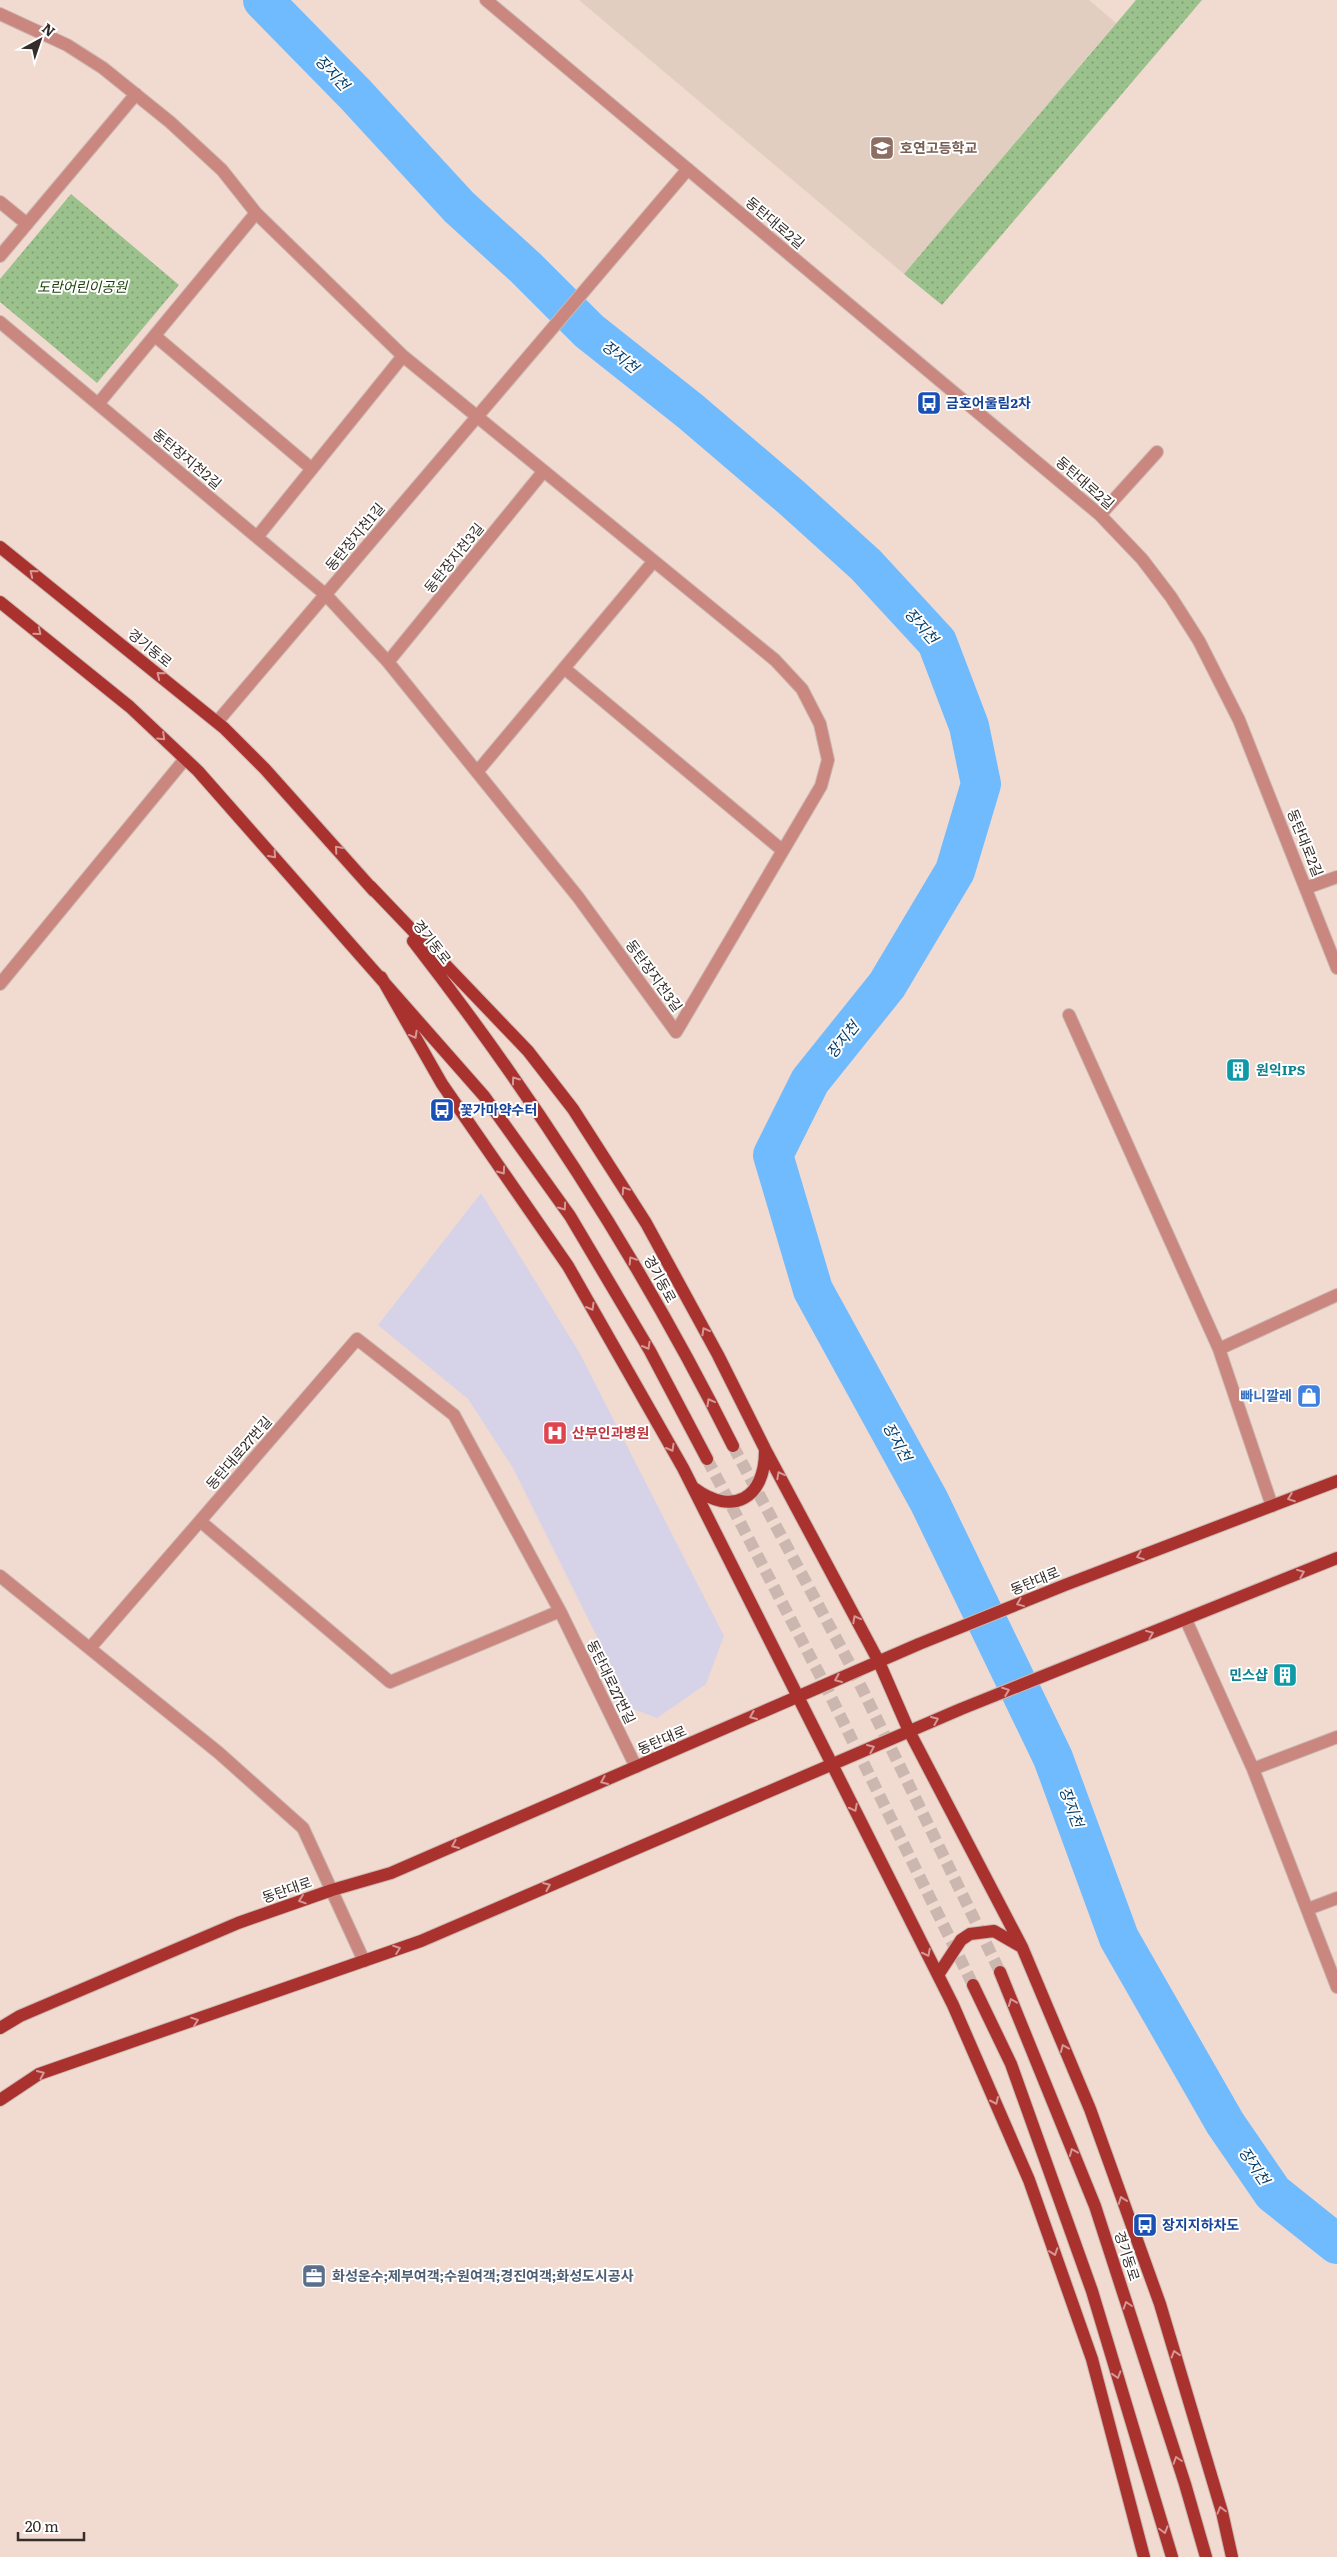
<svg xmlns="http://www.w3.org/2000/svg" width="1337" height="2557" font-family="Literata,'Noto Sans KR',serif">
  <style>
    .education { fill: #e2cec0 }
    .medical { fill: #d6d3e8 }
    .park { fill: url(#park-dots) }
    .lines { fill: none; stroke-linecap: round; stroke-linejoin: round }
    .river { stroke: #70bafe; stroke-width: 40 }
    .major-tunnel { stroke: #cbb7af; stroke-width: 12; stroke-dasharray: 12 6; stroke-linecap: butt }
    .minor-casing { stroke: #cbb7af; stroke-width: 14 }
    .major-casing { stroke: #cbb7af; stroke-width: 14 }
    .minor { stroke: #c98780; stroke-width: 12 }
    .major { stroke: #a9322f; stroke-width: 12 }
    .oneway { stroke: #d49897 }
    .labels { text-anchor: middle; stroke-width: 4; stroke-linejoin: round; paint-order: stroke }
    .education-label { font-size: 14px; font-weight: bold; fill: #785e54; stroke: #fff; text-anchor: start }
    .street-label { font-size: 14px; fill: #352d29; stroke: #fff }
    .park-label { font-size: 14px; font-style: italic; fill: #1d4109; stroke: #fff }
    .transit-label { font-size: 14px; font-weight: bold; fill: #164399; stroke: #fff; text-anchor: start }
    .culture-label { font-size: 14px; font-weight: bold; fill: #0d838f; stroke: #fff; text-anchor: start }
    .shop-label { font-size: 14px; font-weight: bold; fill: #366cbe; stroke: #fff; text-anchor: end }
    .health-label { font-size: 14px; font-weight: bold; fill: #be3a42; stroke: #fff; text-anchor: start }
    .service-label { font-size: 14px; font-weight: bold; fill: #4e5e75; stroke: #fff; text-anchor: start }
    .water-label { font-size: 15px; font-style: italic; fill: #053e69; stroke: #fff }
  </style>
  <defs>
    <pattern id="park-dots" width="8" height="8" patternUnits="userSpaceOnUse" patternTransform="scale(1.25)"><rect width="8" height="8" fill="#9bc18c"/><path d="M2 2h.1M6 6h.1" fill="none" stroke="#7f9d72" stroke-width="1.8" stroke-linecap="round"/></pattern>
  </defs>
  <rect width="100%" height="100%" fill="#f1dad0"/>
  <!-- education -->
  <path class="education" d="M579,0h510l27,23 -212,251z"/>
  <!-- medical -->
  <path class="medical" d="M481,1193l98,159 145,284 -18,48 -49,34 -24,-9 -120,-241 -45,-69 -90,-74z"/>
  <!-- park -->
  <path class="park" d="M1136,0h66l-260,305 -38,-31z
    M71,194l108,91 -82,98 -97,-81v-23z"/>
  <g class="lines">
    <!-- river -->
    <path class="river" d="M263,0l92,94 104,113 67,61 63,63 101,80 102,87 74,67 71,77 32,84 12,58 -26,87 -68,114 -77,96 -37,74 40,135 116,211 124,257 66,180 106,185 48,70 64,51"/>
    <!-- major-tunnel -->
    <path class="major-tunnel" d="M733,1446l119,222 148,304
      M707,1459l118,226 148,300"/>
    <defs>
      <path id="minor" d="M486,0l614,515 42,44 29,38 28,44 40,79 98,248
        M0,14l67,31 36,23 67,54 52,48 34,43 147,143 372,304 27,29 18,35 8,36 -7,26 -145,246 -98,-135 -190,-235 -62,-67 -326,-273
        M0,202l27,22
        M0,256l136,-162
        M155,336l157,133
        M98,404l158,-191
        M1100,515l57,-63
        M257,537l146,-181
        M388,662l155,-190
        M564,668l218,182
        M217,722l471,-553
        M477,772l176,-210
        M1306,888l31,-11
        M0,984l185,-225
        M1069,1015l150,334 53,157
        M1219,1349l118,-54
        M0,1576l219,177 84,75 61,133
        M560,1611l-170,71 -190,-161 157,-182 97,76 106,196 76,156
        M1186,1620l67,149 84,-32
        M90,1648l110,-127
        M1253,1769l84,218
        M1308,1909l29,-11"/>
      <path id="major" d="M0,547l224,181 41,41 109,122
        M0,602l130,105 68,64 286,325 86,120 80,135 57,108
        M370,886l158,165 45,58 73,114 72,132 47,94 114,213 30,69 113,216 68,162 70,195 62,208 10,45
        M413,941c122,157 231,326 320,505
        M381,977l61,107 126,182 115,202 270,537 76,175 63,179 52,198
        M694,1488c39,29 71,10 71,-37
        M1000,1972l95,234 90,278 21,73
        M938,1975l23,-35 9,-6 24,-3 26,15
        M973,1985l38,79 81,227 80,266
        M0,2028l20,-12 218,-93 94,-33 59,-17 528,-229 146,-59 272,-104
        M0,2100l39,-26 382,-133 540,-232 376,-151"/>
    </defs>
    <!-- minor casing -->
    <use href="#minor" class="minor-casing"/>
    <!-- major casing -->
    <use href="#major" class="major-casing"/>
    <!-- minor -->
    <use href="#minor" class="minor"/>
    <!-- major -->
    <use href="#major" class="major"/>
  </g>
  <!-- one-way arrows -->
  <defs><path id="oneway-chevron" d="M-2-3.5L2.5 0L-2 3.5" fill="none" stroke-width="1.6" stroke-linecap="round" stroke-linejoin="round" transform="scale(1.25)"/></defs>
  <g class="oneway">
    <use href="#oneway-chevron" transform="translate(33 573) rotate(-141)"/>
    <use href="#oneway-chevron" transform="translate(38 632) rotate(39)"/>
    <use href="#oneway-chevron" transform="translate(160 675) rotate(-141)"/>
    <use href="#oneway-chevron" transform="translate(162 737) rotate(43)"/>
    <use href="#oneway-chevron" transform="translate(338 849) rotate(-131)"/>
    <use href="#oneway-chevron" transform="translate(273 855) rotate(48)"/>
    <use href="#oneway-chevron" transform="translate(414 1035) rotate(61)"/>
    <use href="#oneway-chevron" transform="translate(515 1080) rotate(-126)"/>
    <use href="#oneway-chevron" transform="translate(502 1171) rotate(55)"/>
    <use href="#oneway-chevron" transform="translate(625 1190) rotate(-123)"/>
    <use href="#oneway-chevron" transform="translate(563 1207) rotate(55)"/>
    <use href="#oneway-chevron" transform="translate(632 1260) rotate(-123)"/>
    <use href="#oneway-chevron" transform="translate(591 1307) rotate(60)"/>
    <use href="#oneway-chevron" transform="translate(705 1331) rotate(-119)"/>
    <use href="#oneway-chevron" transform="translate(647 1346) rotate(60)"/>
    <use href="#oneway-chevron" transform="translate(710 1402) rotate(-119)"/>
    <use href="#oneway-chevron" transform="translate(671 1448) rotate(60)"/>
    <use href="#oneway-chevron" transform="translate(780 1475) rotate(-118)"/>
    <use href="#oneway-chevron" transform="translate(1291 1498) rotate(159)"/>
    <use href="#oneway-chevron" transform="translate(1140 1556) rotate(159)"/>
    <use href="#oneway-chevron" transform="translate(1301 1573) rotate(-22)"/>
    <use href="#oneway-chevron" transform="translate(1020 1603) rotate(158)"/>
    <use href="#oneway-chevron" transform="translate(856 1619) rotate(-118)"/>
    <use href="#oneway-chevron" transform="translate(1150 1634) rotate(-22)"/>
    <use href="#oneway-chevron" transform="translate(838 1679) rotate(157)"/>
    <use href="#oneway-chevron" transform="translate(1006 1691) rotate(-21)"/>
    <use href="#oneway-chevron" transform="translate(753 1716) rotate(157)"/>
    <use href="#oneway-chevron" transform="translate(935 1720) rotate(-23)"/>
    <use href="#oneway-chevron" transform="translate(871 1748) rotate(-23)"/>
    <use href="#oneway-chevron" transform="translate(604 1781) rotate(157)"/>
    <use href="#oneway-chevron" transform="translate(854 1808) rotate(63)"/>
    <use href="#oneway-chevron" transform="translate(455 1845) rotate(157)"/>
    <use href="#oneway-chevron" transform="translate(547 1886) rotate(-23)"/>
    <use href="#oneway-chevron" transform="translate(302 1900) rotate(161)"/>
    <use href="#oneway-chevron" transform="translate(397 1949) rotate(-20)"/>
    <use href="#oneway-chevron" transform="translate(927 1953) rotate(63)"/>
    <use href="#oneway-chevron" transform="translate(1012 2002) rotate(-112)"/>
    <use href="#oneway-chevron" transform="translate(195 2021) rotate(-19)"/>
    <use href="#oneway-chevron" transform="translate(1064 2048) rotate(-113)"/>
    <use href="#oneway-chevron" transform="translate(41 2074) rotate(-24)"/>
    <use href="#oneway-chevron" transform="translate(995 2101) rotate(66)"/>
    <use href="#oneway-chevron" transform="translate(1073 2152) rotate(-112)"/>
    <use href="#oneway-chevron" transform="translate(1122 2200) rotate(-110)"/>
    <use href="#oneway-chevron" transform="translate(1054 2252) rotate(71)"/>
    <use href="#oneway-chevron" transform="translate(1127 2305) rotate(-108)"/>
    <use href="#oneway-chevron" transform="translate(1175 2354) rotate(-107)"/>
    <use href="#oneway-chevron" transform="translate(1117 2375) rotate(73)"/>
    <use href="#oneway-chevron" transform="translate(1177 2460) rotate(-108)"/>
    <use href="#oneway-chevron" transform="translate(1221 2510) rotate(-105)"/>
    <use href="#oneway-chevron" transform="translate(1164 2530) rotate(74)"/>
  </g>
  <!-- icons -->
  <defs>
    <symbol id="school-square" viewBox="-11 -11 22 22"><rect x="-9" y="-9" width="18" height="18" rx="4" fill="#8d6e63" stroke="#fff"/><path d="M0-5L7-2L0 1L-7-2ZM-4 1L0 2.5L4 1V4Q0 6-4 4Z" fill="#fff"/></symbol>
    <symbol id="bus-square" viewBox="-11 -11 22 22"><rect x="-9" y="-9" width="18" height="18" rx="4" fill="#1a4fb4" stroke="#fff"/><path d="M-5-6H5V4H4V6H2V4H-2V6H-4V4H-5ZM-3.5-4V0h7V-4ZM-3.5 1.2v1.5H-2V1.2ZM2 1.2v1.5H3.5V1.2Z" fill="#fff"/></symbol>
    <symbol id="building-square" viewBox="-11 -11 22 22"><rect x="-9" y="-9" width="18" height="18" rx="4" fill="#0f9aa8" stroke="#fff"/><path d="M-4-6H4V6H1V3H-1V6H-4ZM-2.5-4.3h1.7v1.8h-1.7ZM.8-4.3h1.7v1.8H.8ZM-2.5-1h1.7V.8h-1.7ZM.8-1h1.7V.8H.8Z" fill="#fff"/></symbol>
    <symbol id="shop-square" viewBox="-11 -11 22 22"><rect x="-9" y="-9" width="18" height="18" rx="4" fill="#3f7fe0" stroke="#fff"/><path d="M-5-2.5h2.3a2.7 3.5 0 0 1 5.4 0H5L5.5 6h-11ZM-1.5-2.5h3a1.5 2.3 0 0 0-3 0Z" fill="#fff"/></symbol>
    <symbol id="hospital-square" viewBox="-11 -11 22 22"><rect x="-9" y="-9" width="18" height="18" rx="4" fill="#e0444e" stroke="#fff"/><path d="M-5-5h3v3.5h4V-5h3V5h-3V1.5h-4V5h-3Z" fill="#fff"/></symbol>
    <symbol id="office-square" viewBox="-11 -11 22 22"><rect x="-9" y="-9" width="18" height="18" rx="4" fill="#5c6f8a" stroke="#fff"/><path d="M-6-3h4V-5.5h4V-3h4V5H-6ZM-1-4.5V-3h2v-1.5ZM-6 0V1H6V0Z" fill="#fff"/></symbol>
  </defs>
  <g fill-rule="evenodd">
    <use href="#school-square" x="868" y="134" width="28" height="28"/>
    <use href="#bus-square" x="915" y="389" width="28" height="28"/>
    <use href="#building-square" x="1224" y="1056" width="28" height="28"/>
    <use href="#bus-square" x="428" y="1096" width="28" height="28"/>
    <use href="#shop-square" x="1295" y="1382" width="28" height="28"/>
    <use href="#hospital-square" x="541" y="1419" width="28" height="28"/>
    <use href="#building-square" x="1271" y="1661" width="28" height="28"/>
    <use href="#bus-square" x="1131" y="2211" width="28" height="28"/>
    <use href="#office-square" x="300" y="2262" width="28" height="28"/>
  </g>
  <g class="labels">
    <!-- education labels -->
    <g class="education-label">
      <text x="900" y="153">호연고등학교</text>
    </g>
    <!-- street labels -->
    <g class="street-label">
      <text transform="translate(775 223) rotate(40)" y="5">동탄대로2길</text>
      <text transform="translate(187 459) rotate(40)" y="5">동탄장지천2길</text>
      <text transform="translate(1085 483) rotate(41)" y="5">동탄대로2길</text>
      <text transform="translate(355 537) rotate(-50)" y="5">동탄장지천1길</text>
      <text transform="translate(454 558) rotate(-51)" y="5">동탄장지천3길</text>
      <text transform="translate(150 648) rotate(39)" y="5">경기동로</text>
      <text transform="translate(1305 843) rotate(68)" y="5">동탄대로2길</text>
      <text transform="translate(432 942) rotate(52)" y="5">경기동로</text>
      <text transform="translate(654 976) rotate(54)" y="5">동탄장지천3길</text>
      <text transform="translate(660 1279) rotate(61)" y="5">경기동로</text>
      <text transform="translate(239 1453) rotate(-49)" y="5">동탄대로27번길</text>
      <text transform="translate(1035 1581) rotate(-22)" y="5">동탄대로</text>
      <text transform="translate(611 1682) rotate(64)" y="5">동탄대로27번길</text>
      <text transform="translate(662 1740) rotate(-23)" y="5">동탄대로</text>
      <text transform="translate(287 1890) rotate(-19)" y="5">동탄대로</text>
      <text transform="translate(1127 2256) rotate(72)" y="5">경기동로</text>
    </g>
    <!-- park labels -->
    <g class="park-label">
      <text x="82" y="292">도란어린이공원</text>
    </g>
    <!-- transit labels -->
    <g class="transit-label">
      <text x="946" y="408">금호어울림2차</text>
      <text x="460" y="1115">꽃가마약수터</text>
      <text x="1162" y="2230">장지지하차도</text>
    </g>
    <!-- culture labels -->
    <g class="culture-label">
      <text x="1256" y="1075">원익IPS</text>
      <text x="1268" y="1680" text-anchor="end">민스샵</text>
    </g>
    <!-- shop labels -->
    <g class="shop-label">
      <text x="1292" y="1401">빠니깔레</text>
    </g>
    <!-- health labels -->
    <g class="health-label">
      <text x="572" y="1438">산부인과병원</text>
    </g>
    <!-- service labels -->
    <g class="service-label">
      <text x="332" y="2281">화성운수;제부여객;수원여객;경진여객;화성도시공사</text>
    </g>
    <!-- water labels -->
    <g class="water-label">
      <text transform="translate(332 73) rotate(47)" y="5">장지천</text>
      <text transform="translate(620 357) rotate(39)" y="5">장지천</text>
      <text transform="translate(921 626) rotate(49)" y="5">장지천</text>
      <text transform="translate(843 1040) rotate(-51)" y="5">장지천</text>
      <text transform="translate(897 1442) rotate(61)" y="5">장지천</text>
      <text transform="translate(1071 1807) rotate(70)" y="5">장지천</text>
      <text transform="translate(1254 2166) rotate(56)" y="5">장지천</text>
    </g>
  </g>
  <!-- north arrow -->
  <g transform="translate(40 40) rotate(40)" stroke="#ffffff" stroke-width="4" paint-order="stroke">
  <path d="M0-4L9 19L0 12L-9 19Z" fill="#352d29"/>
  <text y="-8" font-size="14" font-weight="bold" text-anchor="middle" fill="#352d29">N</text>
  </g>
  <!-- scale -->
  <path d="M18 2532v8h66v-8" fill="none" stroke="#352d29" stroke-width="2.5"/>
  <text x="25" y="2532" font-size="15" fill="#352d29" stroke="#ffffff" stroke-width="4" paint-order="stroke">20 m</text>
</svg>
